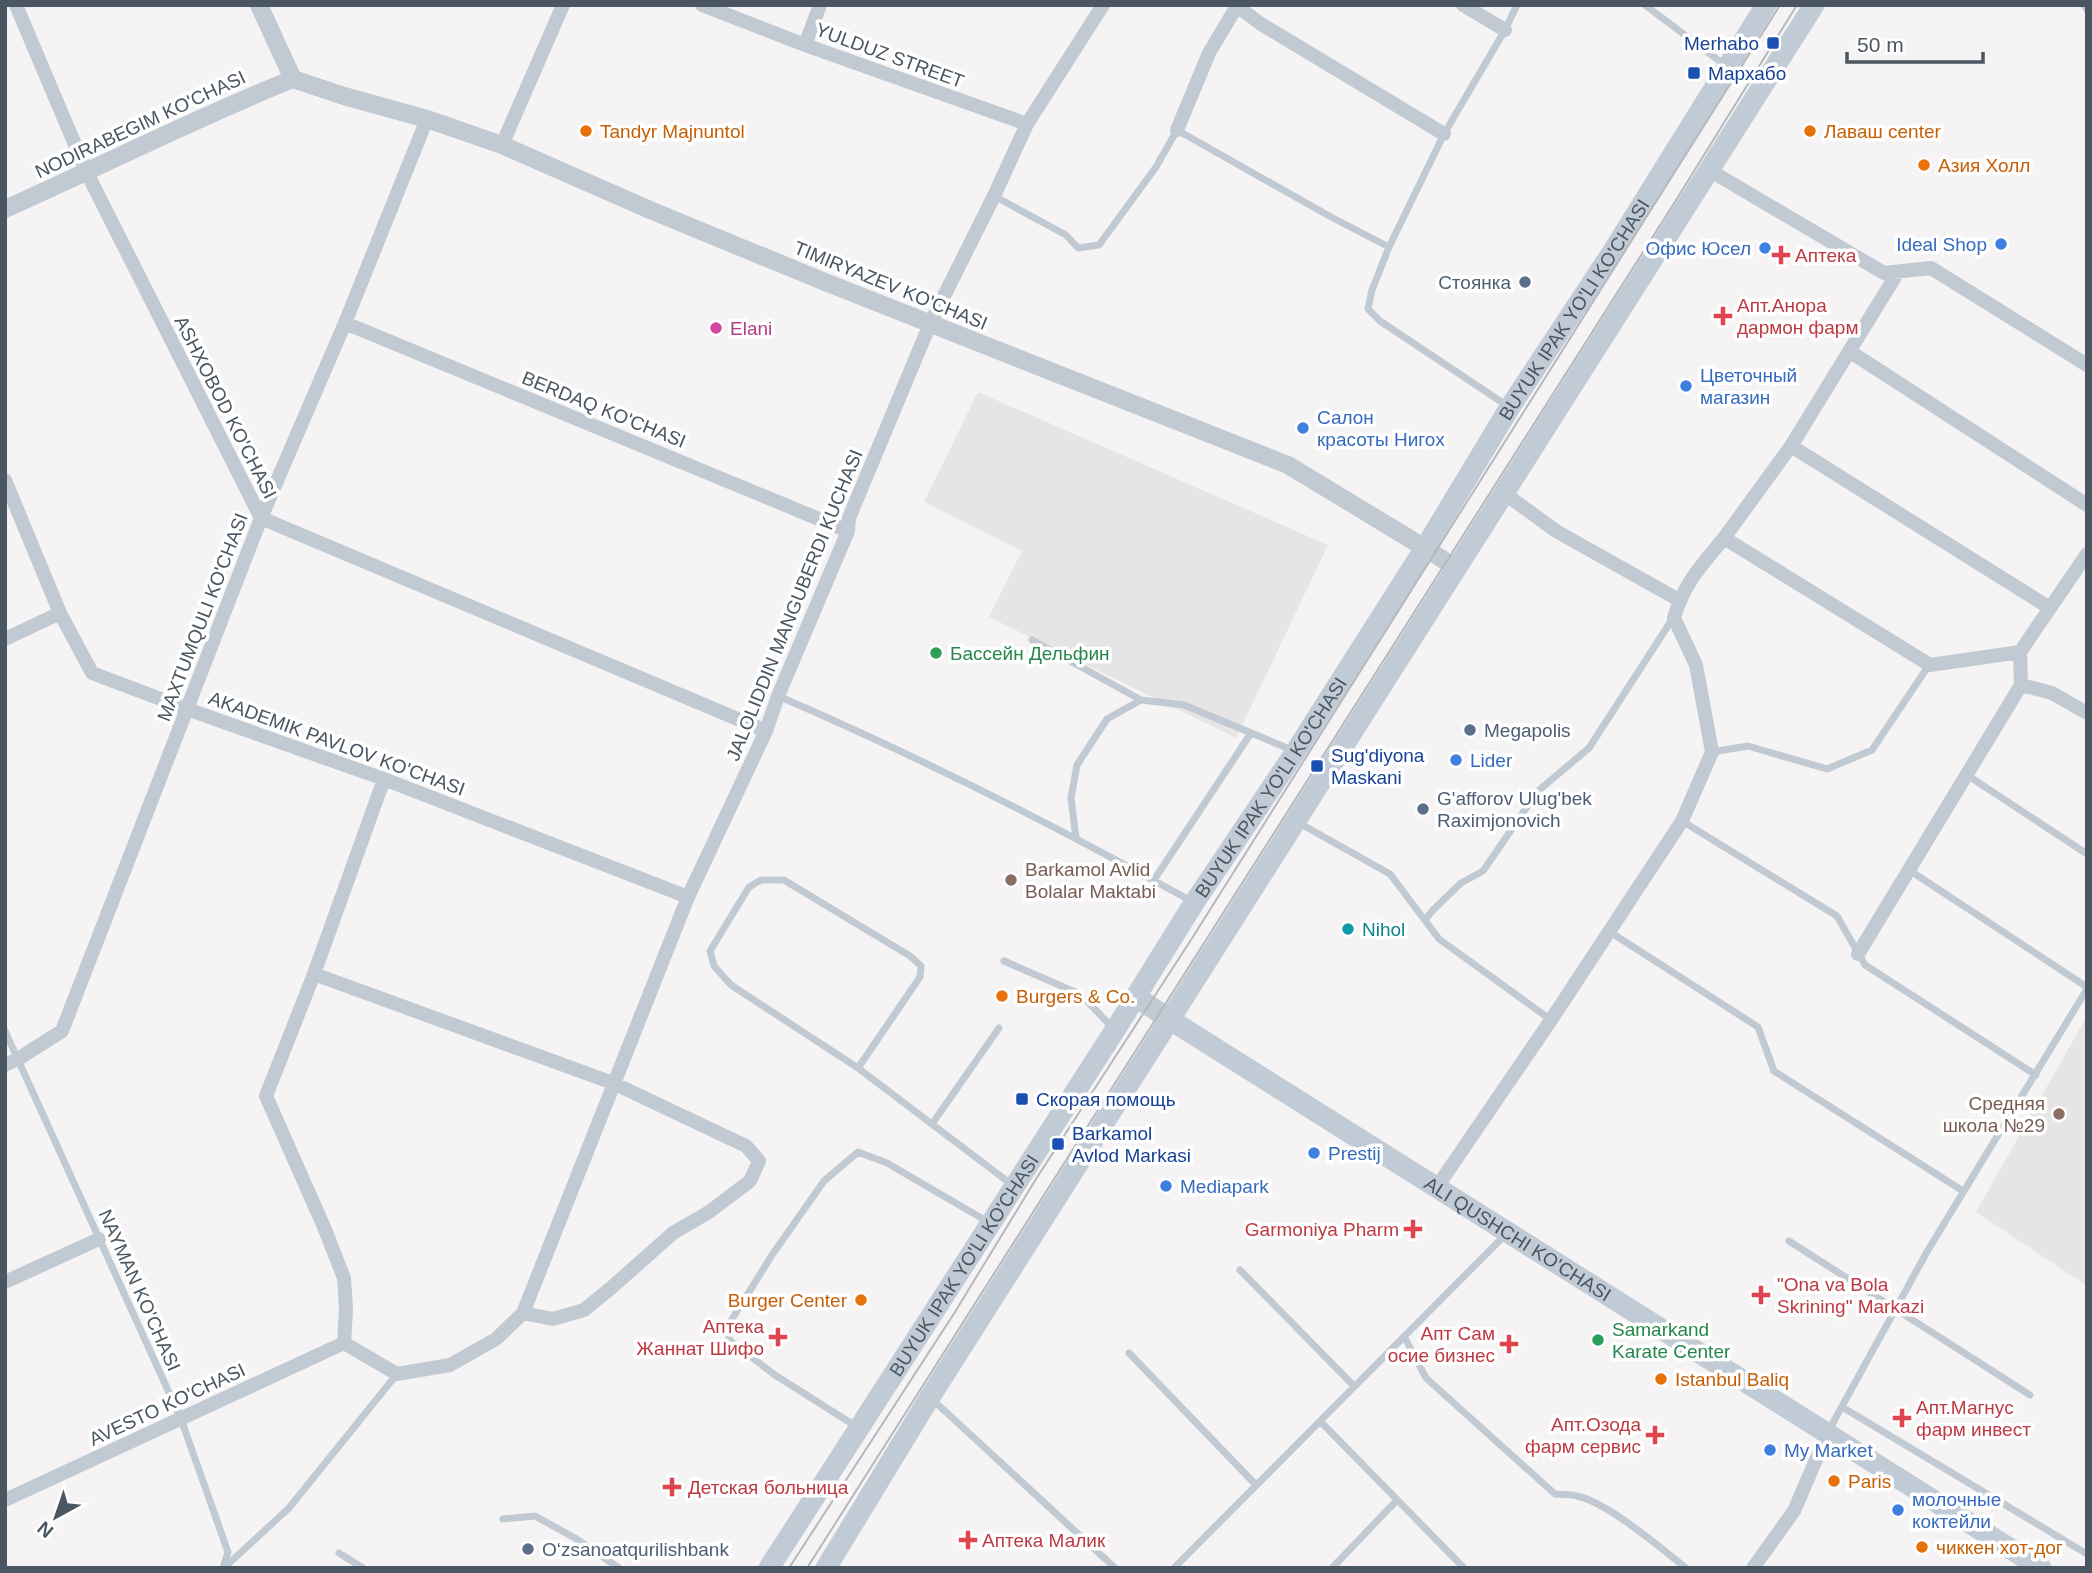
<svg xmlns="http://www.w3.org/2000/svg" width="2092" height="1573" font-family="Helvetica,sans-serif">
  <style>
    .education { fill: #e6e4e5 }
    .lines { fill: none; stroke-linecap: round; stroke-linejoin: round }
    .service { stroke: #c1cad2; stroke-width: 7 }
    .minor { stroke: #c1cad2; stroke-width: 14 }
    .tertiary { stroke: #c1cad2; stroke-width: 18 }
    .secondary { stroke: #c1cbd6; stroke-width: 21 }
    .tram { stroke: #b5b8bd; stroke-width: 2 }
    .transit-dot { fill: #1a4fb4; stroke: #fff; stroke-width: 2.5 }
    .food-dot { fill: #e8710a; stroke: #fff; stroke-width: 2.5 }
    .shop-dot { fill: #3f7fe0; stroke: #fff; stroke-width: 2.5 }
    .health-dot { fill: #e0444e; stroke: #fff; stroke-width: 2.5 }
    .service-dot { fill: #5c6f8a; stroke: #fff; stroke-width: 2.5 }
    .hotel-dot { fill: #d1479c; stroke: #fff; stroke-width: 2.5 }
    .leisure-dot { fill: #2e9e5b; stroke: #fff; stroke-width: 2.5 }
    .education-dot { fill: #8d6e63; stroke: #fff; stroke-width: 2.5 }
    .culture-dot { fill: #0f9aa8; stroke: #fff; stroke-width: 2.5 }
    .labels { text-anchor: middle; stroke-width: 7; stroke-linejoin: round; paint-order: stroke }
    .transit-label { font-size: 19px; fill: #164399; stroke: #fff; text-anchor: start }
    .street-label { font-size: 19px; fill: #4a5661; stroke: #fff }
    .food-label { font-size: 19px; fill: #c56008; stroke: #fff; text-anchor: start }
    .shop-label { font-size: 19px; fill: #366cbe; stroke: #fff; text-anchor: start }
    .health-label { font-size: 19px; fill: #be3a42; stroke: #fff; text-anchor: start }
    .service-label { font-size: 19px; fill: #4e5e75; stroke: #fff; text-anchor: start }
    .hotel-label { font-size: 19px; fill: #b23c85; stroke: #fff; text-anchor: start }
    .leisure-label { font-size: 19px; fill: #27864d; stroke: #fff; text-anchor: start }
    .education-label { font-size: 19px; fill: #785e54; stroke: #fff; text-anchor: start }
    .culture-label { font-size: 19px; fill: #0d838f; stroke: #fff; text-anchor: start }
  </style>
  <rect width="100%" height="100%" fill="#f5f3f3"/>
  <!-- education -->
  <path class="education" d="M978,392l350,153 -92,193 -247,-121 33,-66 -98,-49z
    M2087,1016v270l-111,-74z"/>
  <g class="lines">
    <!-- service -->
    <path class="service" d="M1645,5l81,61
      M2084,5l3,5
      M994,196l72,39 12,13 21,-3 57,-78 21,-37 154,87 58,30 55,-113 61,-104 12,-25
      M1389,247l-17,43 -4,19 12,12 126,84
      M1032,640l109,60
      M778,696c142,61 280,131 415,206
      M1712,752l36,-6 79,23 45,-19 57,-85
      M1967,775l120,79
      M1682,821l155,95 28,49 171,110
      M1299,823l91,51 49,65 112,81
      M1076,838l-5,-40 6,-33 30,-46 34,-19 43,5 108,45
      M1909,870l178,117
      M1154,880l97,-147
      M1425,920l8,-10 28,-27 22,-12 55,-80 51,-43 84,-130
      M1610,932l148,95 16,44 189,120
      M1004,961l71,31 10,7 27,28
      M5,1031l176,388 47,133 -5,16
      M858,1068l62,-91 1,-11 -11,-10 -126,-76h-23l-12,7 -39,64 4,15 17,19 127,83 153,116
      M932,1124l67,-96
      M1789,1241l241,154
      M1240,1270l114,116
      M1404,1336l22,42 129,116c7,1 15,0 22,2 30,6 84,52 109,72
      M1129,1353l127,132
      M933,1400l182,168
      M1842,1407l245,147
      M1320,1421l144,147
      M857,1427l-82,-52 -46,-35v-16l43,-69 52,-74 34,-29 29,11 103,60
      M1829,1430l99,-180 159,-261
      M503,1519l32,-3 40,22 44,30
      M339,1553l24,15
      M225,1567l64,-59 108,-134
      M1174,1568l333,-335
      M1332,1568l65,-68"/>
    <!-- minor -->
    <path class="minor" d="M16,5l71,168 174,345 505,213
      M702,5l103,40 222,79
      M1463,5l42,25
      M805,45l15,-40
      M1177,130l32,-77 28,-47 24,18 183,110
      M502,145l61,-140
      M1709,170l175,103 47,-5 156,97
      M345,323l503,208
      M1849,351l238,154
      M1791,446l259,162
      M5,480l55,133 32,60 95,36 197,70 304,118
      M1504,493l52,38 123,69
      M1724,538l67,-92 107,-174
      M5,639l55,-26
      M2021,685l31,8 35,20
      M1858,954l163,-269 -1,-33 67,-98
      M314,974l299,109 133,63 13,15 -9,20 -41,31 -36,21 -62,55 -27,22 -31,9 -30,-6
      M5,1065l13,-6 44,-28 199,-513 84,-195 82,-204
      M1437,1187l114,-167 131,-199 30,-69 -16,-87 -22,-47c10,-35 28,-53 50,-80l206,127 90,-13
      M5,1282l94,-43
      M344,1343l53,31 53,-9 46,-26 27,-26 165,-416 78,-166 12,-35 70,-165 1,-13 81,-194 64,-128 33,-72 76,-119
      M344,1343l2,-34 -2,-31 -20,-51 -58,-131 48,-122 70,-195
      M5,1500l339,-157
      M1753,1568l41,-57 33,-77"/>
    <!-- tertiary -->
    <path class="tertiary" d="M259,5l34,74
      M293,79l51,17 83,23 75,26 148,65 175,72 463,183 137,83 31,20
      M5,209c97,-43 190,-91 288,-130"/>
    <!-- secondary -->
    <g class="secondary">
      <path id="s1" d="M1136,997l33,22 872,549"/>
      <path id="s2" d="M769,1568l346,-538 79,-127 102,-152 129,-203 85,-141 103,-156 153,-246"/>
      <path d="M826,1568l104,-171 884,-1392"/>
    </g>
    <!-- tram -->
    <path class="tram" d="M789,1568l166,-256 81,-133 153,-236 591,-938
      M807,1568l866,-1363 124,-200"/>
  </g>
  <!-- markers -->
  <g class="transit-dot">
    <rect x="1766" y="36" width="14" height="14" rx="3.5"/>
    <rect x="1687" y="66" width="14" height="14" rx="3.5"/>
    <rect x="1310" y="759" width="14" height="14" rx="3.5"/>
    <rect x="1015" y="1092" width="14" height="14" rx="3.5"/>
    <rect x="1051" y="1137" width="14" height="14" rx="3.5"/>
  </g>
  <g class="food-dot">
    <circle cx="586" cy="131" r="7"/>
    <circle cx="1810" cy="131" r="7"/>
    <circle cx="1924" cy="165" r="7"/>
    <circle cx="1002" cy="996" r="7"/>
    <circle cx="861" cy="1300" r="7"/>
    <circle cx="1661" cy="1379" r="7"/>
    <circle cx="1834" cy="1481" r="7"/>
    <circle cx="1922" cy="1547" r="7"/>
  </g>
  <g class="shop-dot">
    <circle cx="2001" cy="244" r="7"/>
    <circle cx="1765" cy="248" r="7"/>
    <circle cx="1686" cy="386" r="7"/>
    <circle cx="1303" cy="428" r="7"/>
    <circle cx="1456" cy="760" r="7"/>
    <circle cx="1314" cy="1153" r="7"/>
    <circle cx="1166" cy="1186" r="7"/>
    <circle cx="1770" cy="1450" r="7"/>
    <circle cx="1898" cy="1510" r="7"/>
  </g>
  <g class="health-dot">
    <path d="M1777.5 244.5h7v7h7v7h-7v7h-7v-7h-7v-7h7z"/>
    <path d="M1719.5 305.5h7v7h7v7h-7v7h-7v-7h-7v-7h7z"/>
    <path d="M1409.5 1218.5h7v7h7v7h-7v7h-7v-7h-7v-7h7z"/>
    <path d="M1757.5 1284.5h7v7h7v7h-7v7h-7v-7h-7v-7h7z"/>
    <path d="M774.5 1326.5h7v7h7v7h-7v7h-7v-7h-7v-7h7z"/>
    <path d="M1505.5 1333.5h7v7h7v7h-7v7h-7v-7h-7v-7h7z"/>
    <path d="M1898.5 1407.5h7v7h7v7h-7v7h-7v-7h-7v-7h7z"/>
    <path d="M1651.5 1424.5h7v7h7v7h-7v7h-7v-7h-7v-7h7z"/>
    <path d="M668.5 1476.5h7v7h7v7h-7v7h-7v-7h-7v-7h7z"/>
    <path d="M964.5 1529.5h7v7h7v7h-7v7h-7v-7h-7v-7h7z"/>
  </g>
  <g class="service-dot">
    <circle cx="1525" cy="282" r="7"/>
    <circle cx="1470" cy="730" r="7"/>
    <circle cx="1423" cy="809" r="7"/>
    <circle cx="528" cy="1549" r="7"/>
  </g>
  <circle class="hotel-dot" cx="716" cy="328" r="7"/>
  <g class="leisure-dot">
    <circle cx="936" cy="653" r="7"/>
    <circle cx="1598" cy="1340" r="7"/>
  </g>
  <g class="education-dot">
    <circle cx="1011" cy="880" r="7"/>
    <circle cx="2059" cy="1114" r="7"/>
  </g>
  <circle class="culture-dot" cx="1348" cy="929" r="7"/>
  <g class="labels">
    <!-- transit labels -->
    <g class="transit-label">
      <text x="1759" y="50" text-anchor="end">Merhabo</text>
      <text x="1708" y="80">Мархабо</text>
      <text x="1331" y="762">Sug'diyona<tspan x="1331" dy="22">Maskani</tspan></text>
      <text x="1036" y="1106">Скорая помощь</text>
      <text x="1072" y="1140">Barkamol<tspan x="1072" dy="22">Avlod Markasi</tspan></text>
    </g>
    <!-- street labels -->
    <g class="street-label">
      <text transform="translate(890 55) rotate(20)" y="7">YULDUZ STREET</text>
      <text transform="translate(140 124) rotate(-25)" y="7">NODIRABEGIM KO'CHASI</text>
      <text transform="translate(891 285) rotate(22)" y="7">TIMIRYAZEV KO'CHASI</text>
      <text dy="7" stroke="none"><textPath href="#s2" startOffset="1494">BUYUK IPAK YO'LI KO'CHASI</textPath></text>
      <text transform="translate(226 407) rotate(63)" y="7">ASHXOBOD KO'CHASI</text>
      <text transform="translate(604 409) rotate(22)" y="7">BERDAQ KO'CHASI</text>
      <text transform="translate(794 605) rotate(-68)" y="7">JALOLIDDIN MANGUBERDI KUCHASI</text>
      <text transform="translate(202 617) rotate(-69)" y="7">MAXTUMQULI KO'CHASI</text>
      <text transform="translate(337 743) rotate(20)" y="7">AKADEMIK PAVLOV KO'CHASI</text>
      <text dy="7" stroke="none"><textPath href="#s2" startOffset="928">BUYUK IPAK YO'LI KO'CHASI</textPath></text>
      <text dy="7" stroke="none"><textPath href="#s1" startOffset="452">ALI QUSHCHI KO'CHASI</textPath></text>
      <text dy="7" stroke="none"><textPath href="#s2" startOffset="360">BUYUK IPAK YO'LI KO'CHASI</textPath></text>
      <text transform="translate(140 1290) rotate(66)" y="7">NAYMAN KO'CHASI</text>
      <text transform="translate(167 1404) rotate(-25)" y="7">AVESTO KO'CHASI</text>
    </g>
    <!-- food labels -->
    <g class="food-label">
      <text x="600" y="138">Tandyr Majnuntol</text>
      <text x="1824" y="138">Лаваш center</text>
      <text x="1938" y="172">Азия Холл</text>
      <text x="1016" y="1003">Burgers &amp; Co.</text>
      <text x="847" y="1307" text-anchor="end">Burger Center</text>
      <text x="1675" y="1386">Istanbul Baliq</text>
      <text x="1848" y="1488">Paris</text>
      <text x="1936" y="1554">чиккен хот-дог</text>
    </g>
    <!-- shop labels -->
    <g class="shop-label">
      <text x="1987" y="251" text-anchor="end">Ideal Shop</text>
      <text x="1751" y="255" text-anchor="end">Офис Юсел</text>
      <text x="1700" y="382">Цветочный<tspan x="1700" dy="22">магазин</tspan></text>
      <text x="1317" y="424">Салон<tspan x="1317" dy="22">красоты Нигох</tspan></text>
      <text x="1470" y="767">Lider</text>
      <text x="1328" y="1160">Prestij</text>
      <text x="1180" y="1193">Mediapark</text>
      <text x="1784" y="1457">My Market</text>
      <text x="1912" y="1506">молочные<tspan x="1912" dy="22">коктейли</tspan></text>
    </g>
    <!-- health labels -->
    <g class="health-label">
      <text x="1795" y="262">Аптека</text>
      <text x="1737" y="312">Апт.Анора<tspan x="1737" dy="22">дармон фарм</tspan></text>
      <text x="1399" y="1236" text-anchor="end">Garmoniya Pharm</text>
      <text x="1777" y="1291">"Ona va Bola<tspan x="1777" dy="22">Skrining" Markazi</tspan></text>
      <text x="764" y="1333" text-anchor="end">Аптека<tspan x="764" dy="22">Жаннат Шифо</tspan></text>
      <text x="1495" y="1340" text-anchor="end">Апт Сам<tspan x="1495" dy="22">осие бизнес</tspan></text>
      <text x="1916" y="1414">Апт.Магнус<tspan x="1916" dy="22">фарм инвест</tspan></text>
      <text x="1641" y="1431" text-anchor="end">Апт.Озода<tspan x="1641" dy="22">фарм сервис</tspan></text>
      <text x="688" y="1494">Детская больница</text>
      <text x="982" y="1547">Аптека Малик</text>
    </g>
    <!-- service labels -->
    <g class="service-label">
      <text x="1511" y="289" text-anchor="end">Стоянка</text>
      <text x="1484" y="737">Megapolis</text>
      <text x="1437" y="805">G'afforov Ulug'bek<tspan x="1437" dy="22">Raximjonovich</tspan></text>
      <text x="542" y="1556">Oʻzsanoatqurilishbank</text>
    </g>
    <!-- hotel labels -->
    <g class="hotel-label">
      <text x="730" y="335">Elani</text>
    </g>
    <!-- leisure labels -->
    <g class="leisure-label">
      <text x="950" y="660">Бассейн Дельфин</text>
      <text x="1612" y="1336">Samarkand<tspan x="1612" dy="22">Karate Center</tspan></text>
    </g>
    <!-- education labels -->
    <g class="education-label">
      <text x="1025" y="876">Barkamol Avlid<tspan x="1025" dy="22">Bolalar Maktabi</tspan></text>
      <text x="2045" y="1110" text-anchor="end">Средняя<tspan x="2045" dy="22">школа №29</tspan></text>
    </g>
    <!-- culture labels -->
    <g class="culture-label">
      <text x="1362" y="936">Nihol</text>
    </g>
  </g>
  <!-- border -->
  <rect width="2092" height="1573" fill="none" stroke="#4a5661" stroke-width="14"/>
  <!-- north arrow -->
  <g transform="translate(56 1517) rotate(220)" stroke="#ffffff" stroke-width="5" paint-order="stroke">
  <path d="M0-5L12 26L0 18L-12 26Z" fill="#4a5661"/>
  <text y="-10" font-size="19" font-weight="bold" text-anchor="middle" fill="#4a5661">N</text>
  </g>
  <!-- scale -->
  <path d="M1847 52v10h136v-10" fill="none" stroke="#4a5661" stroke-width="3.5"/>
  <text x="1857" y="52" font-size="21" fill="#4a5661" stroke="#ffffff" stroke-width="5" paint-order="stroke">50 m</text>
</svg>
